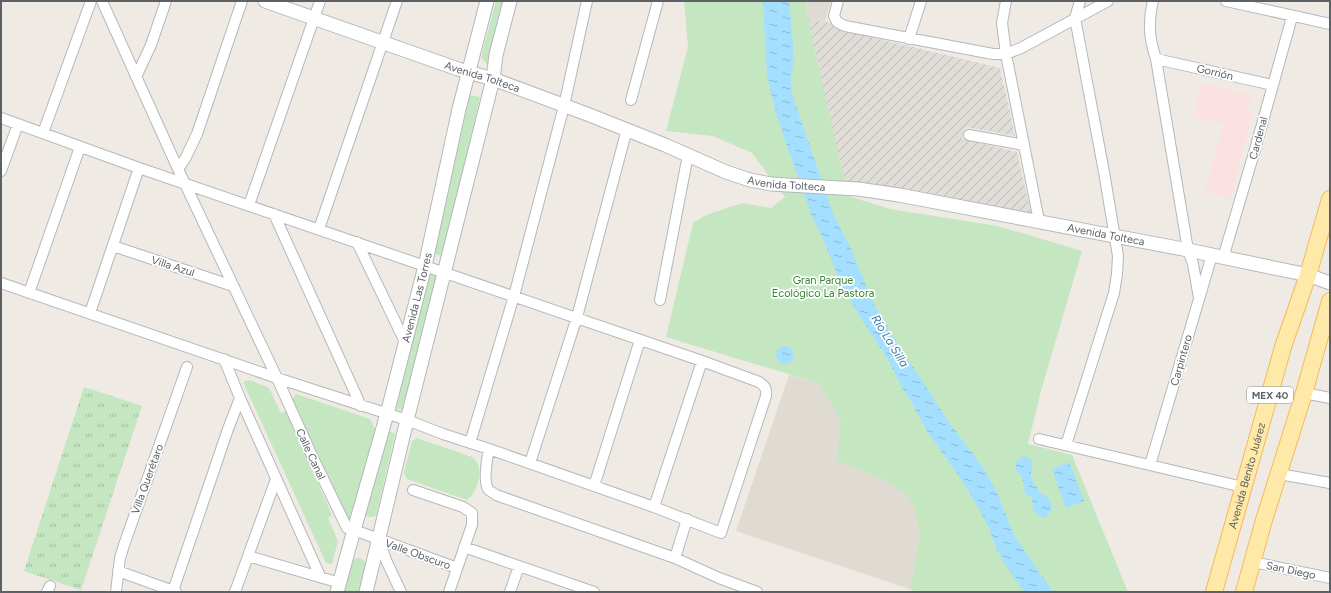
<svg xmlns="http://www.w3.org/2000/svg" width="1331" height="593" viewBox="0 0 1331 593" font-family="Figtree,sans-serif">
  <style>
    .industrial { fill: url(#industrial-furrows) }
    .education { fill: #dfdad2 }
    .medical { fill: #fbe1e1 }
    .grass { fill: url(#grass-tufts) }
    .park { fill: #c4e6c1 }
    .water { fill: url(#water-ripples) }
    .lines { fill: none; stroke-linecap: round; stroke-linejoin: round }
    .minor-casing { stroke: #b5b7bb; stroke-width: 12 }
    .tertiary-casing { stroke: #b5b7bb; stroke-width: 15 }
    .primary-casing { stroke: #f2ba5a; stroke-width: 18 }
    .minor { stroke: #fff; stroke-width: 10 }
    .tertiary { stroke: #fff; stroke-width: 13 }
    .primary { stroke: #ffe9a9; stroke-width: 16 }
    .labels { text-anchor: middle; stroke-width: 3.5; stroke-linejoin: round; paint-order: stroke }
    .shield { fill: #fff; stroke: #8d9093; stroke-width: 1 }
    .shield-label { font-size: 10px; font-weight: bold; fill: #5c6165 }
    .street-label { font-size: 11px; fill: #5c6165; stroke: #fff }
    .park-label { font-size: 11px; fill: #388434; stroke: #fff }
    .water-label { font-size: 12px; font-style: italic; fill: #3d7ba9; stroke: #fff }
  </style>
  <defs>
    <pattern id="industrial-furrows" width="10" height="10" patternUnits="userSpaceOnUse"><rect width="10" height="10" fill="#e0ddd9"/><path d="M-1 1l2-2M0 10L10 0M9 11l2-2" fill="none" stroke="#b9b7b4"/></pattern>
    <pattern id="grass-tufts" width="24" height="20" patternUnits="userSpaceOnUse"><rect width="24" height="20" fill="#c4e6c1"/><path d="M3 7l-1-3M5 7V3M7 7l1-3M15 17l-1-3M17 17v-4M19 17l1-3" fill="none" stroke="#a2bea0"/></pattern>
    <pattern id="water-ripples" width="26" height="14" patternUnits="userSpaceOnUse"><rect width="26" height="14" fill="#a4dfff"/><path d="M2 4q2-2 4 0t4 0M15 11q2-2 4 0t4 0" fill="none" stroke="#89b8d2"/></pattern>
  </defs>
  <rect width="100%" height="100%" fill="#efebe4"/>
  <path class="industrial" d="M 808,20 L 825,21 L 841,30 L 1000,68 L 1015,136 L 965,127 L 962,139 L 1017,152 L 1031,213 L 844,181 Z"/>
  <path class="education" d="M 806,1 L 831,1 L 825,21 L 808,20 Z
    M 789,375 L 818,383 L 841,421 L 836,460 L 885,480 L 905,494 L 914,506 L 920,534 L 910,589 L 736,531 Z"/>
  <path class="medical" d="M 1202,82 L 1252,96 L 1248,111 L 1253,112 L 1230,199 L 1205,192 L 1223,125 L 1193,117 Z"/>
  <path class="grass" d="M 84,387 L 142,406 L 81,590 L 24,571 Z"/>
  <path class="park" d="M 496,1 L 507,1 L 494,61 L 487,64 L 481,57 Z
    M 684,1 L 806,1 L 808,20 L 848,196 L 890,209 L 998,226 L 1082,251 L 1041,391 L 1028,444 L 1072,455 L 1128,592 L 917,592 L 910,589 L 920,534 L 914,506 L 905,494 L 885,480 L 836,460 L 841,421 L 818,383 L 666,337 L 693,223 L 706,215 L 742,203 L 771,208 L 785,197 L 752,153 L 713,136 L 666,131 L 688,47 Z
    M 470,95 L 480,97 L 444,257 L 433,253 Z
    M 428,273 L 438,276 L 404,411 L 394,408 Z
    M 250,380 L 269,388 L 281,413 L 286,411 L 332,515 L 328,518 L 338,541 L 332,564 L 326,563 L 243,382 Z
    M 296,394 L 370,419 L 376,431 L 348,528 L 291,401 Z
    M 390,431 L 395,434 L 376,516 L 369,517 L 365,515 L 387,432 Z
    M 417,438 L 472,457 C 474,458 476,460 477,462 C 483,472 477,493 467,500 L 407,479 L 404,473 L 412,441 Z
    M 357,558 L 360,558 L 366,562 L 359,592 L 343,592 L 353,560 Z"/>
  <path class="water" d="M 763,1 L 789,1 L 793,43 L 794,58 L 791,81 L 793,97 L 833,213 L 852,251 L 873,302 L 889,330 L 903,353 L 916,371 L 948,421 L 982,466 L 996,490 L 1014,535 L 1053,592 L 1024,592 L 1006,566 L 996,548 L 989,528 L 967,488 L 927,431 L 912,403 L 904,391 L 887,358 L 861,319 L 842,286 L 821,234 L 812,217 L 777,117 L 767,76 Z
    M776 355a9 9 0 1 1 18 0a9 9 0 1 1-18 0Z
    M 1024,456 C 1038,462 1030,466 1031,475 C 1031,480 1038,488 1040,493 C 1053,498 1056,509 1045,518 C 1033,515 1033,509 1032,497 L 1026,495 L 1023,484 L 1022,476 C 1021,475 1019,473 1017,472 C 1013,465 1017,458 1024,456 Z
    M 1069,462 L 1084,501 L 1066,508 L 1052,469 Z"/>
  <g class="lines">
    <defs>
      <path id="minor" d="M 102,1 L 178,169 L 277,378 L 313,458 L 347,528
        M 838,1 L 834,16 L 837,22 L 845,26 L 993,54 L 1006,54 L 1021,48 L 1108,1
        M 1006,1 L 1002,23 L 1006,54 L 1039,221
        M 1153,1 C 1148,23 1149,38 1156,59 L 1188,250 L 1193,264 L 1199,298
        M 1226,1 L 1330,24
        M 909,39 L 921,1
        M 1156,59 L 1273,85
        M 136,77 L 151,45 L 166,1
        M 631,100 L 658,1
        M 1,118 L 139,168 L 702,361 L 759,382 C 765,386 767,389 766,396 L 721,533 L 654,507 L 489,449 L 443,434 L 407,420 L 277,378 L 1,283
        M 43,133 L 91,1
        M 969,135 L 1024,145
        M 178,169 L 185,159 L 197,134 L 242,1
        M 1,171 L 18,124
        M 249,205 L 320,1
        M 274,214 L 361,406
        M 319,229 L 397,1
        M 357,242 L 405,342
        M 113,246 L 233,286
        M 1223,258 L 1254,153 L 1292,17
        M 29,293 L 80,147
        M 660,300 L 688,155
        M 90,313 L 139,168
        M 224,359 L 240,398 L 320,576
        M 1304,393 L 1330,398
        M 1039,439 L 1243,487
        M 470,443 L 514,296 L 564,106 L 587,1
        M 1066,445 L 1114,293 L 1117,274 L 1118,256 L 1104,172 L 1075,18 L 1080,1
        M 489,449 C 487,459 483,480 488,489 C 490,492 494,493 496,495 L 675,558 L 719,578 L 757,592
        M 530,463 L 577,317 L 627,129
        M 1150,465 L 1212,255
        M 1279,474 L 1330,483
        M 594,486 L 640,340
        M 413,490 L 463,507 L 472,513 L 472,525 L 449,592
        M 654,507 L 702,361
        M 354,530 L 457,568
        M 379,540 L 386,560 L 401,592
        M 464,547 L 594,592
        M 248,556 L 340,583
        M 675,558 L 687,519
        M 1253,562 L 1330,578
        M 118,571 L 176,592
        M 173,591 L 228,429 L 240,398
        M 47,592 L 50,586
        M 116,592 L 120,558 L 124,545 L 187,367
        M 235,592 L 276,479
        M 510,592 L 519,566"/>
      <g id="tertiary">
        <path id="s1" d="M 265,1 L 458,69 L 493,79 L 587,114 L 665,145 L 726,172 L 750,180 L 771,184 L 858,189 L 899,195 L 1188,250 L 1308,275 L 1330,283"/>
        <path id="s2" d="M 337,592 L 354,530 L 387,414 L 425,266 L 459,109 L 487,1"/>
        <path d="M 366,592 L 407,420 L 493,79 L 496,55 L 510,1"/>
      </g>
      <g id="primary">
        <path id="s3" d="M 1214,592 L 1283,347 L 1308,275 L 1330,199"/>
        <path d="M 1244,592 L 1264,520 L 1304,393 L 1330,301"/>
      </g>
    </defs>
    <use href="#minor" class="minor-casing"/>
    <use href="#tertiary" class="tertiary-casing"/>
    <use href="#primary" class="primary-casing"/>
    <use href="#minor" class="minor"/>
    <use href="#tertiary" class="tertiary"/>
    <use href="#primary" class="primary"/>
  </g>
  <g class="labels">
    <rect class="shield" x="1247" y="387" width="46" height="16" rx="3"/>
    <g class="shield-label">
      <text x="1270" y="399">MEX 40</text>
    </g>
    <g class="street-label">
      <text transform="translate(1215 72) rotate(13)" y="4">Gorrión</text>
      <text dy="4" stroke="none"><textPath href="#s1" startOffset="230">Avenida Tolteca</textPath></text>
      <text transform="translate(1258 138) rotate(-75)" y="4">Cardenal</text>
      <text dy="4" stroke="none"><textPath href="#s1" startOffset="554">Avenida Tolteca</textPath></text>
      <text dy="4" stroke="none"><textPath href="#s1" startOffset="878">Avenida Tolteca</textPath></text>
      <text transform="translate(173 266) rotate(18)" y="4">Villa Azul</text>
      <text dy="4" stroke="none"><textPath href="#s2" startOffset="305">Avenida Las Torres</textPath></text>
      <text transform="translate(1181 360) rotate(-74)" y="4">Carpintero</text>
      <text transform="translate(311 454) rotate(65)" y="4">Calle Canal</text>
      <text dy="4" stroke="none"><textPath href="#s3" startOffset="121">Avenida Benito Juárez</textPath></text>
      <text transform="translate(147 479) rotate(-70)" y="4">Villa Querétaro</text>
      <text transform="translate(418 554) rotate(20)" y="4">Valle Obscuro</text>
      <text transform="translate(1291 570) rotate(12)" y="4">San Diego</text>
    </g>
    <g class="park-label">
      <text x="823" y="284">Gran Parque<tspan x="823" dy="13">Ecológico La Pastora</tspan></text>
    </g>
    <g class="water-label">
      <text transform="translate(890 341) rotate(58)" y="4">Río La Silla</text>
    </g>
  </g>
  <rect width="1331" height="593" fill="none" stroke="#5c6165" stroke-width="4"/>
</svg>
